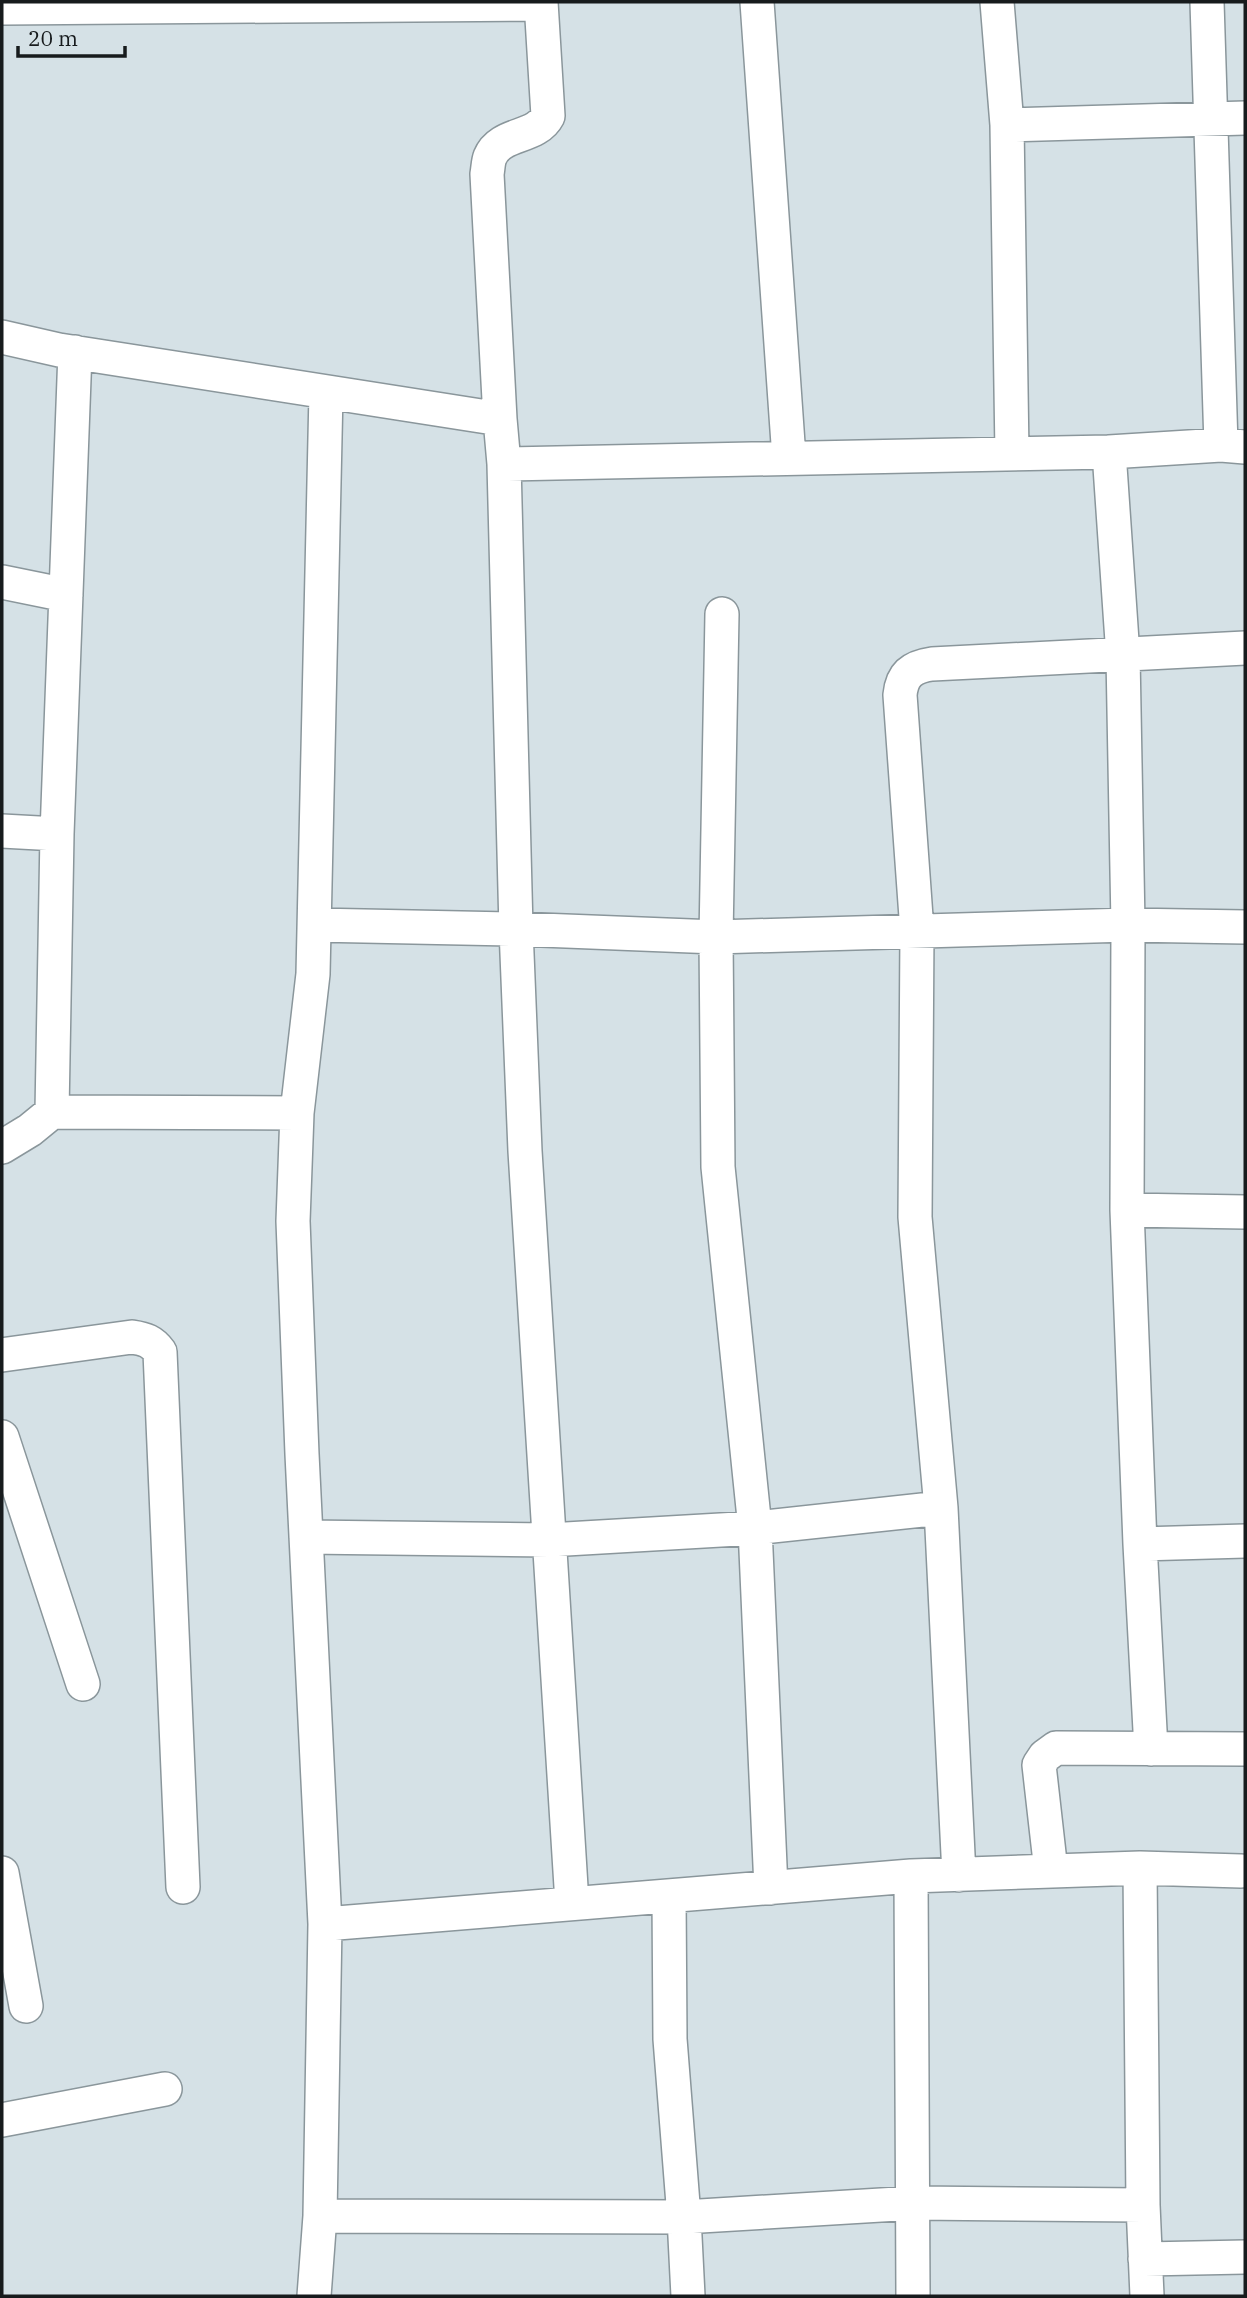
<svg xmlns="http://www.w3.org/2000/svg" width="1247" height="2298" viewBox="0 0 1247 2298" font-family="'IBM Plex Serif',serif">
  <style>
    .lines { fill: none; stroke-linecap: round; stroke-linejoin: round }
    .minor-casing { stroke: #8a969b; stroke-width: 36 }
    .minor { stroke: #fff; stroke-width: 33 }
  </style>
  <rect width="100%" height="100%" fill="#d5e1e6"/>
  <g class="lines">
    <defs>
      <path id="minor" d="M 757,2 L 789,458
        M 997,2 L 1007,125 L 1012,454
        M 1207,2 L 1221,445
        M 2,8 L 541,4
        M 1007,125 L 1245,118
        M 2,337 L 59,350 L 500,419 L 504,464 L 516,929 L 525,1151 L 572,1903
        M 500,419 L 487,174 C 488,169 488,162 490,157 C 500,132 536,139 548,116 L 541,2
        M 1109,452 L 1221,445 L 1245,447
        M 504,464 L 1109,452 L 1123,656 L 1128,925 L 1127,1210 L 1140,1544 L 1151,1749
        M 2,582 L 66,595
        M 722,614 L 716,937 L 718,1167 L 755,1528 L 771,1888
        M 2,831 L 57,834
        M 315,925 L 516,929 L 716,937 L 1128,925 L 1245,927
        M 52,1112 L 57,834 L 75,352
        M 2,1147 L 30,1130 L 52,1112 L 297,1113
        M 1127,1210 L 1245,1212
        M 2,1355 L 132,1337 C 145,1339 152,1341 160,1352 L 183,1887
        M 2,1437 L 83,1684
        M 306,1537 L 549,1540 L 755,1528 L 941,1508
        M 1140,1544 L 1245,1541
        M 1051,1871 L 1039,1765 L 1045,1756 L 1056,1748 L 1245,1749
        M 2,1873 L 26,2006
        M 959,1875 L 941,1508 L 915,1217 L 917,931 L 900,695 C 902,675 911,667 932,664 L 1245,648
        M 911,1876 L 913,2296
        M 669,1896 L 670,2039 L 684,2217 L 688,2296
        M 325,1924 L 911,1876 L 1140,1868
        M 2,2120 L 165,2089
        M 1143,2205 L 1140,1868 L 1241,1871
        M 320,2216 L 684,2217 L 914,2203 L 1143,2205 L 1147,2296
        M 1145,2259 L 1245,2257
        M 314,2296 L 320,2216 L 325,1924 L 302,1454 L 293,1221 L 297,1113 L 313,974 L 326,393"/>
    </defs>
    <use href="#minor" class="minor-casing"/>
    <use href="#minor" class="minor"/>
  </g>
  <rect width="1247" height="2298" fill="none" stroke="#171b1d" stroke-width="7"/>
  <path d="M18 46v10h107v-10" fill="none" stroke="#171b1d" stroke-width="3.5"/>
  <text x="28" y="46" font-size="21" fill="#171b1d" stroke="#d5e1e6" stroke-width="5" paint-order="stroke">20 m</text>
</svg>
